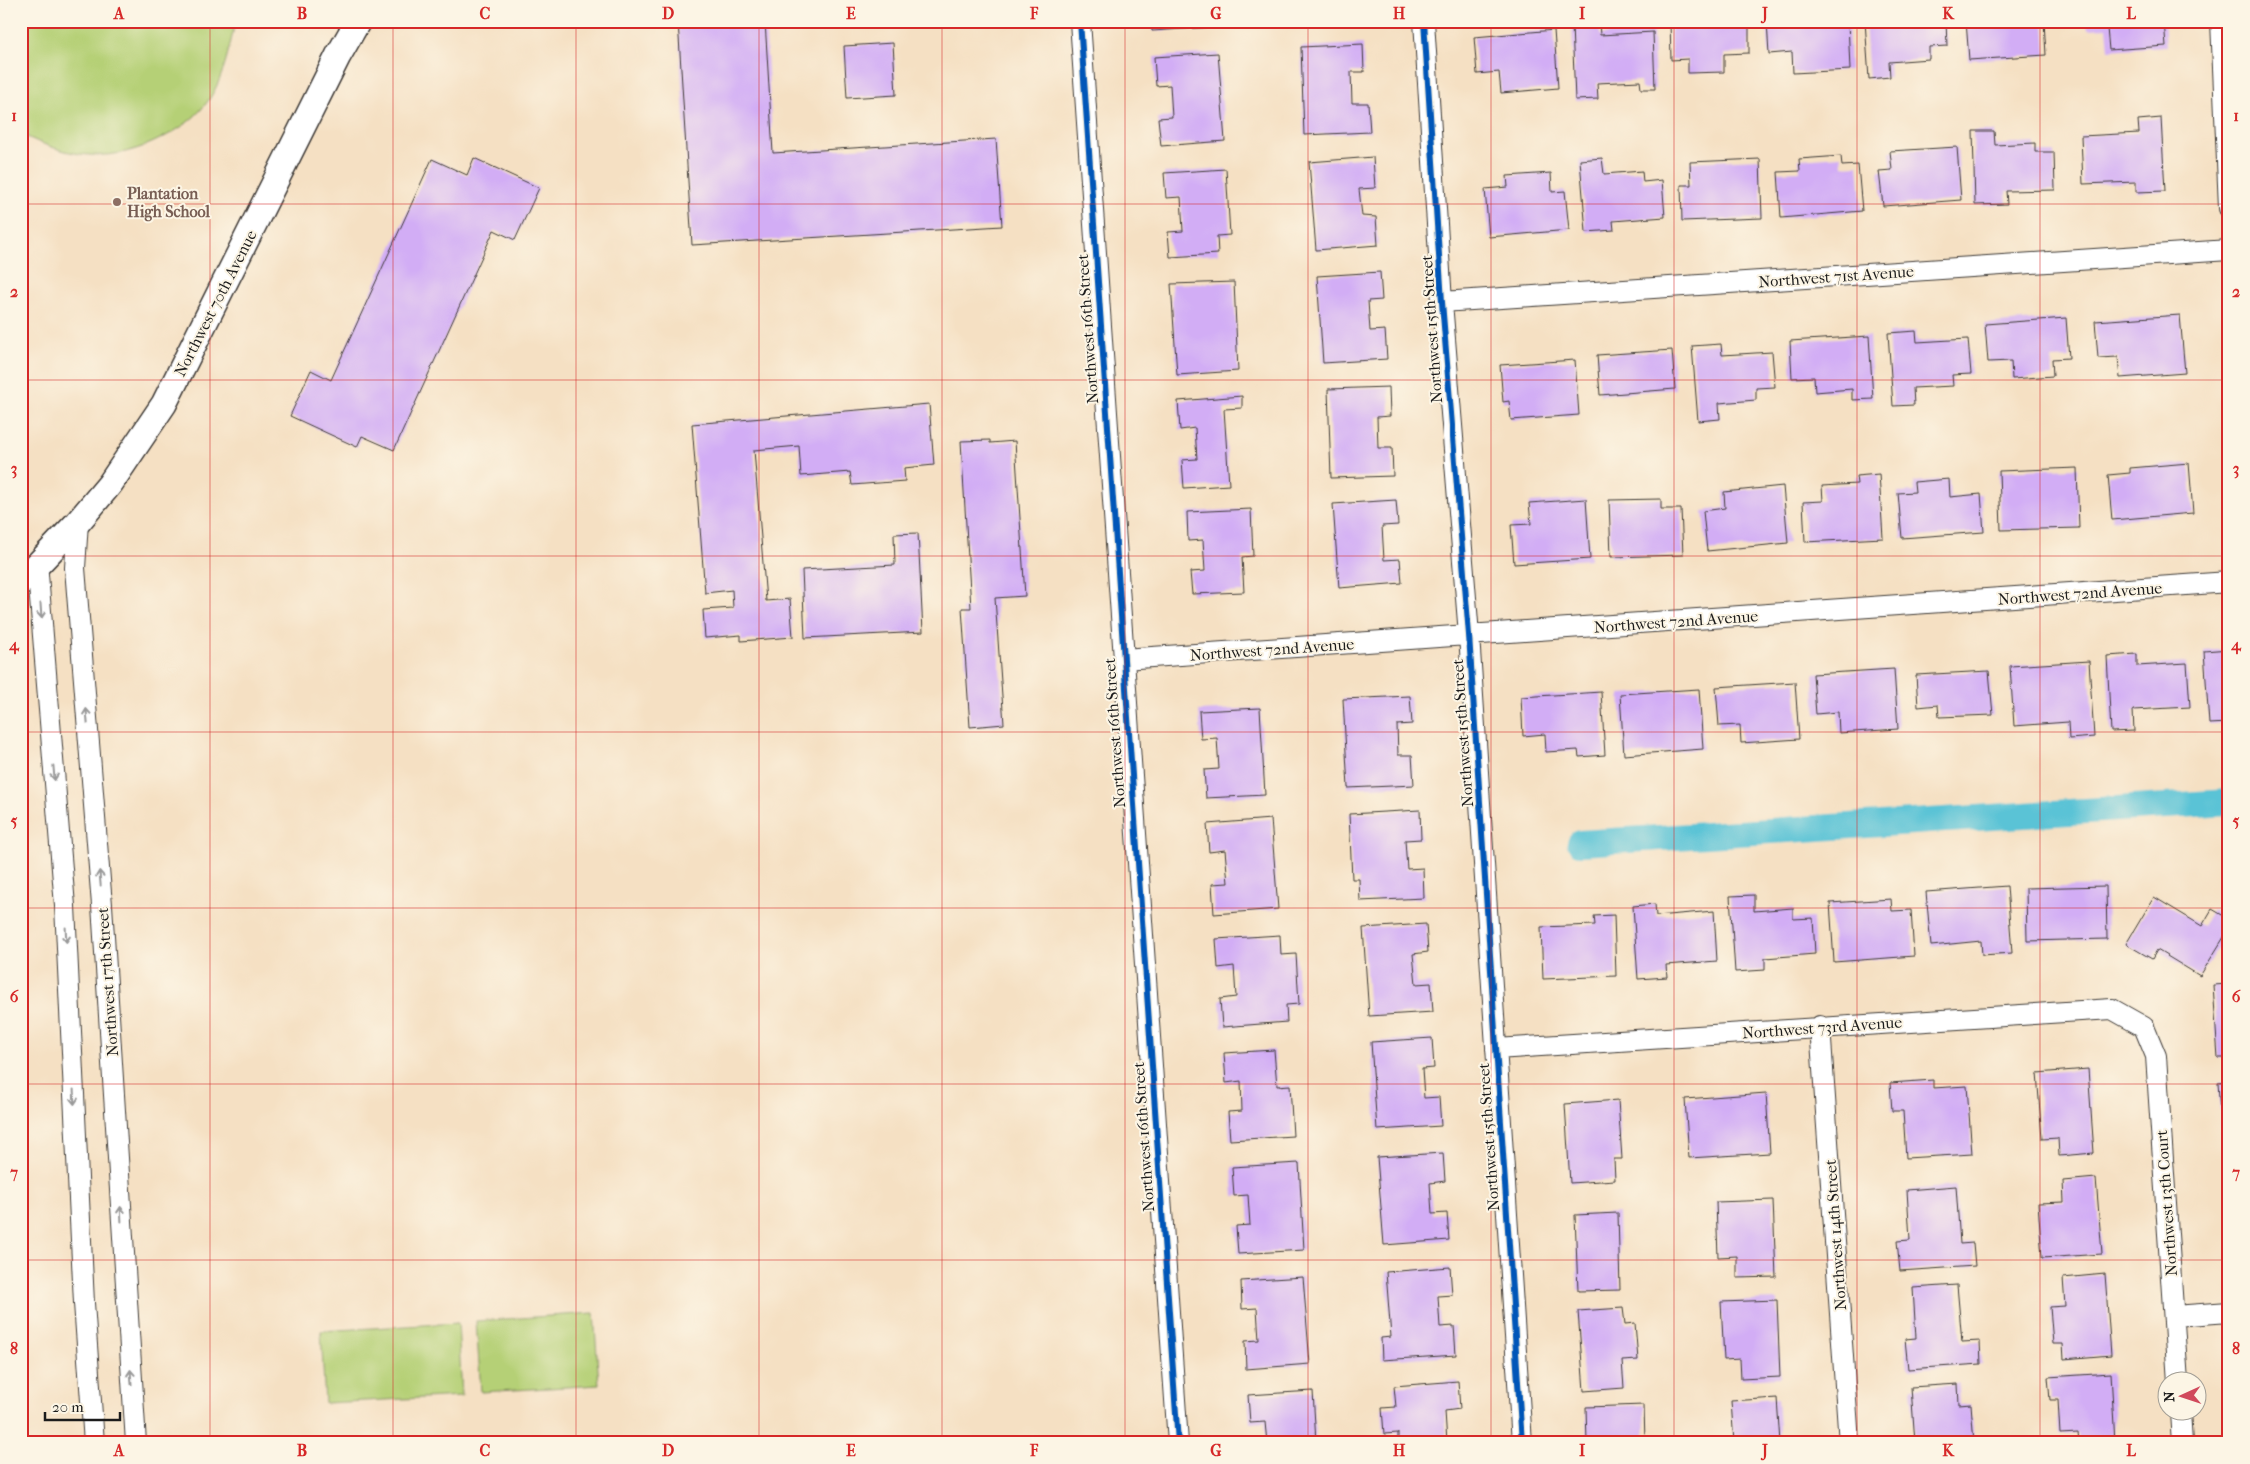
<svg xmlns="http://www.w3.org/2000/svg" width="2250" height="1464" viewBox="0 0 2250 1464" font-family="'IM FELL French Canon',serif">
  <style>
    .pitch { fill: #b5d076; stroke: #687649 }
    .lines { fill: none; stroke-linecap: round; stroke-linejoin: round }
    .canal { stroke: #5ac3d6; stroke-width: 26 }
    .building { fill: #d2adf5 }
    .minor-casing { stroke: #3d3935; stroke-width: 22 }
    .tertiary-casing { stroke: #3d3935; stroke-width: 28 }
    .minor { stroke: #fff; stroke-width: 20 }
    .tertiary { stroke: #fff; stroke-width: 25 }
    .cycleway-casing { stroke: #fcf5e5; stroke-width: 9 }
    .cycleway { stroke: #0057b8; stroke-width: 6 }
    .oneway { stroke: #999 }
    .grid { fill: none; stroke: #d62828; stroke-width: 1; stroke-opacity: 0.55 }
    .education-dot { fill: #8d6e63; stroke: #fcf5e5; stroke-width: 2 }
    .labels { text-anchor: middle; stroke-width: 4; stroke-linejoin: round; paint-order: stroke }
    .education-label { font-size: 16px; font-weight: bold; fill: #785e54; stroke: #fcf5e5; text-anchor: start }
    .street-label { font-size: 16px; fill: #1c1c1c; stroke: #fcf5e5 }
    .neatline { fill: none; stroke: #d62828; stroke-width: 2 }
    .grid-label { font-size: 16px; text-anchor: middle; font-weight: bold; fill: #d62828 }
  </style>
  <rect width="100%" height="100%" fill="#fcf5e5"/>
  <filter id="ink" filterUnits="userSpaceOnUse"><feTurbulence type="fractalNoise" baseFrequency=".02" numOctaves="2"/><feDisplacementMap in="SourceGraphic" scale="10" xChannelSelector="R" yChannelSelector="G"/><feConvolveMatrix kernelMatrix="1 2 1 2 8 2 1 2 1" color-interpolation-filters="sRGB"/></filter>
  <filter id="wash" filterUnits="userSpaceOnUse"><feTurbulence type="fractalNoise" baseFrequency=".0096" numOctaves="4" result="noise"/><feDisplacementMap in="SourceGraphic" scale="20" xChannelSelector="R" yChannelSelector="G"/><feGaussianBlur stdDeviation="1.12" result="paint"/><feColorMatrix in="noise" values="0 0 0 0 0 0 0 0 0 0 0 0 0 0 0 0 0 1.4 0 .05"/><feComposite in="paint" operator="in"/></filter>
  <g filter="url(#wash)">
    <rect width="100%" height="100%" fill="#f5e0c3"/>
    <path class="pitch" d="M 21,21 L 234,21 L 234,29 C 227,55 222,85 204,106 C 193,120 178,130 162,138 C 112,164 71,159 21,134 Z
      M 594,1313 L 599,1385 L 481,1392 L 476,1321 Z
      M 458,1323 L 462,1396 L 325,1403 L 321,1331 Z"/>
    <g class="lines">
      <path class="canal" d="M 1580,843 L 2229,802"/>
    </g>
    <g id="blocks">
      <path class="building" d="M 678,21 L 765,21 L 773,153 L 996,139 L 1002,226 L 692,245 Z
        M 1151,21 L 1215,21 L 1215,27 L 1152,31 Z
        M 1670,21 L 1749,21 L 1749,53 L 1724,54 L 1724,72 L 1688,73 L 1688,59 L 1671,60 Z
        M 1767,21 L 1848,21 L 1850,70 L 1793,73 L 1792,52 L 1769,54 Z
        M 1865,21 L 1946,21 L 1947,46 L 1929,47 L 1929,59 L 1889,62 L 1890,77 L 1869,79 Z
        M 1966,21 L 2044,21 L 2046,55 L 1969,60 Z
        M 2087,21 L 2164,21 L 2166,46 L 2109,50 L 2107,28 L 2088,29 Z
        M 1599,23 L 1600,35 L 1653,32 L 1655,89 L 1641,89 L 1640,81 L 1597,83 L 1598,99 L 1575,100 L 1572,25 Z
        M 1554,30 L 1558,88 L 1501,93 L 1499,72 L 1477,74 L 1474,37 Z
        M 893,43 L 896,95 L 847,98 L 844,46 Z
        M 1363,44 L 1364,72 L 1351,72 L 1352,103 L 1368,103 L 1370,132 L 1304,135 L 1301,47 Z
        M 1218,53 L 1225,141 L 1161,146 L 1158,118 L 1172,117 L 1170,85 L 1156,86 L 1154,57 Z
        M 2161,118 L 2165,191 L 2136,192 L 2136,182 L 2083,184 L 2081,136 L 2139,133 L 2138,120 Z
        M 1973,131 L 1994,131 L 1995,145 L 2035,143 L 2035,152 L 2054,152 L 2055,190 L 2006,191 L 2007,204 L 1975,205 Z
        M 1957,147 L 1961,200 L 1883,206 L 1879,171 L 1892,170 L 1890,151 Z
        M 1841,156 L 1842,166 L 1858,165 L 1862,211 L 1781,218 L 1778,172 L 1800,171 L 1799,159 Z
        M 1373,157 L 1375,188 L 1359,189 L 1362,216 L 1376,217 L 1378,245 L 1316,250 L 1309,162 Z
        M 474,158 L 539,188 L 515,240 L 494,230 L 394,450 L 362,436 L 357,447 L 290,416 L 311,370 L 331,380 L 432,159 L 467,175 Z
        M 1602,158 L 1604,174 L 1642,171 L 1643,182 L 1662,180 L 1665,217 L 1613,221 L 1614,230 L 1586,232 L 1580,160 Z
        M 1760,159 L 1762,218 L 1682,221 L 1681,185 L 1691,185 L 1690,162 Z
        M 1226,169 L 1230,235 L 1217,236 L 1218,254 L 1170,257 L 1168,232 L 1183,231 L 1181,197 L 1166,198 L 1164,173 Z
        M 1551,173 L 1552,192 L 1565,191 L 1569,230 L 1489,237 L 1485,189 L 1508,187 L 1507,176 Z
        M 1380,272 L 1382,300 L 1368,301 L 1370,331 L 1385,330 L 1387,359 L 1323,363 L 1317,276 Z
        M 1234,282 L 1238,371 L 1177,375 L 1171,284 Z
        M 2180,315 L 2185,373 L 2120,378 L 2118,357 L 2098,358 L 2095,321 Z
        M 2066,318 L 2069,358 L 2052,359 L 2053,376 L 2012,379 L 2011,361 L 1988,362 L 1985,324 Z
        M 1916,331 L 1917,342 L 1968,339 L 1971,374 L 1952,375 L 1953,386 L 1913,388 L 1914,405 L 1893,406 L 1888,333 Z
        M 1869,336 L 1873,399 L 1852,400 L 1852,389 L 1815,392 L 1814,377 L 1792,378 L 1790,341 Z
        M 1721,344 L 1722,355 L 1772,352 L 1775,387 L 1756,388 L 1756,400 L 1719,403 L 1720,419 L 1698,421 L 1692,346 Z
        M 1672,350 L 1675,389 L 1600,395 L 1597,355 Z
        M 1575,360 L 1579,415 L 1511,420 L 1509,401 L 1503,402 L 1500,365 Z
        M 1389,387 L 1390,416 L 1377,417 L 1378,448 L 1392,448 L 1393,476 L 1331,478 L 1328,389 Z
        M 1242,396 L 1242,408 L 1224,409 L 1229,485 L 1184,488 L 1182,460 L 1197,459 L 1195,428 L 1180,430 L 1178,401 Z
        M 929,404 L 934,465 L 904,468 L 905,481 L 852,485 L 850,472 L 801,476 L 799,446 L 754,450 L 766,601 L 790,599 L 793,637 L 741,641 L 741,635 L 705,638 L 703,610 L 733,608 L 732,590 L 705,593 L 692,424 Z
        M 990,440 L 990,443 L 1015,441 L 1025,596 L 995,598 L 1004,724 L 970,727 L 962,608 L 971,608 L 961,441 Z
        M 2189,463 L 2193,513 L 2112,520 L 2108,475 L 2130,473 L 2130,468 Z
        M 2077,468 L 2079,528 L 2001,530 L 1999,471 Z
        M 1879,474 L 1883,538 L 1805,542 L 1803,502 L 1823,501 L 1822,486 L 1857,484 L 1856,476 Z
        M 1949,479 L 1950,497 L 1981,494 L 1984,532 L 1902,538 L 1898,493 L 1915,492 L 1914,482 Z
        M 1783,486 L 1788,543 L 1707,551 L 1703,511 L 1725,508 L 1724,492 Z
        M 1586,499 L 1590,559 L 1514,564 L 1511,525 L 1531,524 L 1529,503 Z
        M 1661,499 L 1661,509 L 1681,509 L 1683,555 L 1611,557 L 1609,500 Z
        M 1396,500 L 1398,525 L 1382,526 L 1384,560 L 1400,559 L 1402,583 L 1339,588 L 1333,504 Z
        M 1251,509 L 1253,556 L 1242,557 L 1244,592 L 1192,594 L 1190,572 L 1205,571 L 1203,540 L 1188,541 L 1187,512 Z
        M 918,533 L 923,632 L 805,638 L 802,570 L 895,565 L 894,534 Z
        M 2229,649 L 2229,723 L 2209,724 L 2204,651 Z
        M 2137,654 L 2137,666 L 2187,663 L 2190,707 L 2133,710 L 2134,731 L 2111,732 L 2107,656 Z
        M 2089,661 L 2094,737 L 2069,739 L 2068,722 L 2014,726 L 2010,666 Z
        M 1894,669 L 1898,729 L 1839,733 L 1838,712 L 1816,714 L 1813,674 Z
        M 1989,671 L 1993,715 L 1939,717 L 1938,705 L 1918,707 L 1916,675 Z
        M 1795,682 L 1799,739 L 1741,743 L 1740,725 L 1719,726 L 1716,687 Z
        M 1699,689 L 1703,749 L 1624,755 L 1620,694 Z
        M 1601,692 L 1605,755 L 1579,757 L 1578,750 L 1546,752 L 1545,734 L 1523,736 L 1521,697 Z
        M 1410,696 L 1412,724 L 1397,725 L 1398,755 L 1412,755 L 1414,785 L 1348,788 L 1343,699 Z
        M 1260,708 L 1265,795 L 1206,798 L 1204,770 L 1219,769 L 1217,738 L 1201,739 L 1199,711 Z
        M 1420,810 L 1421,839 L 1405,840 L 1407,869 L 1423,868 L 1424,898 L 1360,901 L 1359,879 L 1352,879 L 1349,814 Z
        M 1271,819 L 1278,909 L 1214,914 L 1212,884 L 1228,883 L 1225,850 L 1209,852 L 1207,824 Z
        M 2007,886 L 2012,953 L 1982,955 L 1981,941 L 1931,946 L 1926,892 Z
        M 2106,886 L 2107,939 L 2027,941 L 2026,888 Z
        M 1754,895 L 1754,911 L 1793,908 L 1793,919 L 1813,918 L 1815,954 L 1765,958 L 1765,970 L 1735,972 L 1730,896 Z
        M 2154,897 L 2202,926 L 2212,909 L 2229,919 L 2229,929 L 2200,976 L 2157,950 L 2152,959 L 2126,944 Z
        M 1891,899 L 1892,911 L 1911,910 L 1914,956 L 1834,962 L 1830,903 Z
        M 1655,904 L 1656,916 L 1714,911 L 1717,961 L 1666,965 L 1667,977 L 1638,979 L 1633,906 Z
        M 1614,915 L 1616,976 L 1543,979 L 1541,927 L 1595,925 L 1594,916 Z
        M 1426,924 L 1428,952 L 1413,954 L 1416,984 L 1431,983 L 1433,1012 L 1369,1016 L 1363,928 Z
        M 1280,935 L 1281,955 L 1296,954 L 1299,1004 L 1286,1005 L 1287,1022 L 1222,1027 L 1220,999 L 1236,997 L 1234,966 L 1218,968 L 1216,939 Z
        M 2229,984 L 2229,1058 L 2218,1058 L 2213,985 Z
        M 1432,1038 L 1434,1068 L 1422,1069 L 1424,1098 L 1439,1097 L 1441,1126 L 1377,1130 L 1371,1042 Z
        M 1274,1050 L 1277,1086 L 1290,1085 L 1293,1136 L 1230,1140 L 1228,1112 L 1242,1111 L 1241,1081 L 1226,1083 L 1224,1053 Z
        M 2088,1069 L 2094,1153 L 2059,1156 L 2058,1138 L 2042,1139 L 2037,1073 Z
        M 1933,1080 L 1933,1088 L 1967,1086 L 1972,1154 L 1906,1158 L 1903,1111 L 1892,1111 L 1890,1083 Z
        M 2229,1081 L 2229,1161 L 2223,1161 L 2218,1082 Z
        M 1766,1093 L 1770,1153 L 1689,1158 L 1685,1099 Z
        M 1618,1100 L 1622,1159 L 1614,1159 L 1615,1180 L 1570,1183 L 1565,1104 Z
        M 1443,1153 L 1445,1181 L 1430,1183 L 1432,1214 L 1447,1213 L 1449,1240 L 1384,1245 L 1377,1157 Z
        M 1299,1163 L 1304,1250 L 1238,1254 L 1236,1226 L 1250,1225 L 1248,1195 L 1234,1196 L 1232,1167 Z
        M 2096,1178 L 2102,1254 L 2042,1258 L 2038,1203 L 2064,1202 L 2063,1181 Z
        M 1956,1186 L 1960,1244 L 1973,1243 L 1975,1266 L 1900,1271 L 1897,1241 L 1910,1240 L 1907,1190 Z
        M 1773,1200 L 1776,1277 L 1737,1278 L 1737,1256 L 1718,1257 L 1716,1202 Z
        M 1618,1213 L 1620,1290 L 1578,1291 L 1575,1215 Z
        M 1450,1267 L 1452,1295 L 1438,1296 L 1440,1327 L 1454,1326 L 1456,1355 L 1382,1360 L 1381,1338 L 1391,1337 L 1386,1272 Z
        M 2105,1274 L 2111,1355 L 2064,1359 L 2063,1344 L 2053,1344 L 2050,1307 L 2065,1306 L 2063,1278 Z
        M 1303,1277 L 1310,1364 L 1246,1369 L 1245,1341 L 1259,1340 L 1257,1308 L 1242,1309 L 1241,1281 Z
        M 1957,1285 L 1962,1342 L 1980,1341 L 1981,1364 L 1908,1369 L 1905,1339 L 1916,1338 L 1913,1288 Z
        M 1777,1300 L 1780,1377 L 1741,1379 L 1740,1359 L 1724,1360 L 1721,1302 Z
        M 1623,1308 L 1625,1324 L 1635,1323 L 1638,1360 L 1622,1361 L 1624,1388 L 1584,1391 L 1578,1311 Z
        M 2111,1373 L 2115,1443 L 2079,1443 L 2078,1433 L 2060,1434 L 2058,1400 L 2050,1400 L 2048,1377 Z
        M 1458,1381 L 1460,1409 L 1445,1411 L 1447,1443 L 1398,1443 L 1398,1433 L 1384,1434 L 1382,1408 L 1396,1407 L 1394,1386 Z
        M 1958,1384 L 1959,1405 L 1971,1404 L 1974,1443 L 1915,1443 L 1911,1387 Z
        M 1313,1391 L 1316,1443 L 1267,1443 L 1265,1422 L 1250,1423 L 1248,1395 Z
        M 1777,1398 L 1780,1443 L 1734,1443 L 1731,1401 Z
        M 1644,1405 L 1645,1443 L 1587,1443 L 1586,1407 Z"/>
    </g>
  </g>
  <g filter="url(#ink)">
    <use href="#blocks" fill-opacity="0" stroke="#3d3935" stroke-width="1"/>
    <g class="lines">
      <defs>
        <path id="minor" d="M 1080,21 L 1178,1443
          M 1424,21 L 1442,302 L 1469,635 L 1522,1443
          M 2221,21 L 2229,208
          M 1442,302 L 2229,250
          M 78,522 L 75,568 L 102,905 L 136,1443
          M 37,562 L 65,906 L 84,1303 L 94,1443
          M 1123,659 L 2229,582
          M 1820,1026 L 1849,1443
          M 1496,1049 L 2112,1009 L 2144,1027 L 2156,1056 L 2178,1382
          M 2174,1316 L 2229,1312
          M 2180,1412 L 2182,1443"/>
        <path id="tertiary" d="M 21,582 L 78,522 L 110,484 L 164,404 L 338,56 L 358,21"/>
      </defs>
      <use href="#minor" class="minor-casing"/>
      <use href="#tertiary" class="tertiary-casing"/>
      <use href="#minor" class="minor"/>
      <use href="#tertiary" class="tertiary"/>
      <defs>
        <path id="cycleway" d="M 1080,21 L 1178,1443
          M 1424,21 L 1442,302 L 1469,635 L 1522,1443"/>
      </defs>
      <use href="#cycleway" class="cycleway-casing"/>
      <use href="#cycleway" class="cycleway"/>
    </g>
    <defs><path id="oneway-shaft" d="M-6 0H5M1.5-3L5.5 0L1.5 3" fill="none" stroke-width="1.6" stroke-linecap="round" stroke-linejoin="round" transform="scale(1.25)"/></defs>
    <g class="oneway">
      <use href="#oneway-shaft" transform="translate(41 611) rotate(86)"/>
      <use href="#oneway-shaft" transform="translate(87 716) rotate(-95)"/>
      <use href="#oneway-shaft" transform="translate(54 773) rotate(85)"/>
      <use href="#oneway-shaft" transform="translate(100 878) rotate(-95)"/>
      <use href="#oneway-shaft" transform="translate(66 935) rotate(87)"/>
      <use href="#oneway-shaft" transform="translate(74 1097) rotate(87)"/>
      <use href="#oneway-shaft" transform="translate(121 1214) rotate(-93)"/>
      <use href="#oneway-shaft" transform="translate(131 1377) rotate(-94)"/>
    </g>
  </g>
  <path class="grid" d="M 210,21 L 210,1443M 393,21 L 393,1443M 576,21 L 576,1443M 759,21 L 759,1443M 942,21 L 942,1443M 1125,21 L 1125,1443M 1308,21 L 1308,1443M 1491,21 L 1491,1443M 1674,21 L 1674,1443M 1857,21 L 1857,1443M 2040,21 L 2040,1443M 21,204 L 2229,204M 21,380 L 2229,380M 21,556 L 2229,556M 21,732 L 2229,732M 21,908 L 2229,908M 21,1084 L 2229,1084M 21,1260 L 2229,1260"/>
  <circle class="education-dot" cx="117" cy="202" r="5"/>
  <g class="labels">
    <g class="education-label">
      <text x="127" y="199">Plantation<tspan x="127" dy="18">High School</tspan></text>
    </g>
    <g class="street-label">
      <text transform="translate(1836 276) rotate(-4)" y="6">Northwest 71st Avenue</text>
      <text transform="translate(215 303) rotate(-63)" y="6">Northwest 70th Avenue</text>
      <text transform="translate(1087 329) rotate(-94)" y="6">Northwest 16th Street</text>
      <text transform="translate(1431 329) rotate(-94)" y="6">Northwest 15th Street</text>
      <text transform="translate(2080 593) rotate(-4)" y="6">Northwest 72nd Avenue</text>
      <text transform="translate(1676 621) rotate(-4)" y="6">Northwest 72nd Avenue</text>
      <text transform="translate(1272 649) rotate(-4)" y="6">Northwest 72nd Avenue</text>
      <text transform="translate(1114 733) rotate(-94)" y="6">Northwest 16th Street</text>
      <text transform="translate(1462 733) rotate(-94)" y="6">Northwest 15th Street</text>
      <text transform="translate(107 982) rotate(-94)" y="6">Northwest 17th Street</text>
      <text transform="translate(1822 1027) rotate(-4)" y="6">Northwest 73rd Avenue</text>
      <text transform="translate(1143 1137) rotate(-94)" y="6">Northwest 16th Street</text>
      <text transform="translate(1488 1137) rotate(-94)" y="6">Northwest 15th Street</text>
      <text transform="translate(2166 1203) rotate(-94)" y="6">Northwest 13th Court</text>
      <text transform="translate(1835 1235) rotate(-94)" y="6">Northwest 14th Street</text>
    </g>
  </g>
  <rect width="2250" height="1464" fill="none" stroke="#fcf5e5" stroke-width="55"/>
  <g transform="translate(2182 1396) rotate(267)"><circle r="24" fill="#fcf5e5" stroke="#a29e95"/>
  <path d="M0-4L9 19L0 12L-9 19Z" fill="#d1495b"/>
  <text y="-8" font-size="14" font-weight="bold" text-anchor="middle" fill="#1c1c1c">N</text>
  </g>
  <path d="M45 1412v8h75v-8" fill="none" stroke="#1c1c1c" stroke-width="2.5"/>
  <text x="52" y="1412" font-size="15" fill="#1c1c1c" stroke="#fcf5e5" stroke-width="4" paint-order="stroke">20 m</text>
  <rect x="28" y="28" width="2194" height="1408" class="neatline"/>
  <g class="grid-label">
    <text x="119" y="19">A</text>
    <text x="302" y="19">B</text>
    <text x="485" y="19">C</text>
    <text x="668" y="19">D</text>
    <text x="851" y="19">E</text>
    <text x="1034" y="19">F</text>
    <text x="1216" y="19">G</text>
    <text x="1399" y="19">H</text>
    <text x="1582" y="19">I</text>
    <text x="1765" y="19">J</text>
    <text x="1948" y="19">K</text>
    <text x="2131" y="19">L</text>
    <text x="14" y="121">1</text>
    <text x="2236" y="121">1</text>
    <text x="14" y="297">2</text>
    <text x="2236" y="297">2</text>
    <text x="14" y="474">3</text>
    <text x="2236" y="474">3</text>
    <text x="14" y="650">4</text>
    <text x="2236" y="650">4</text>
    <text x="14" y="826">5</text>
    <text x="2236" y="826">5</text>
    <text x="14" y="1002">6</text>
    <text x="2236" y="1002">6</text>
    <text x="14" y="1178">7</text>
    <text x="2236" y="1178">7</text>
    <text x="14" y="1354">8</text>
    <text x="2236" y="1354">8</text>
    <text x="119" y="1456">A</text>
    <text x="302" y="1456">B</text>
    <text x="485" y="1456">C</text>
    <text x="668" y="1456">D</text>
    <text x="851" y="1456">E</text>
    <text x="1034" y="1456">F</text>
    <text x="1216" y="1456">G</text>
    <text x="1399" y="1456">H</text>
    <text x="1582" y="1456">I</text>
    <text x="1765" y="1456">J</text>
    <text x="1948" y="1456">K</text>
    <text x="2131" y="1456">L</text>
  </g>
</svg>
